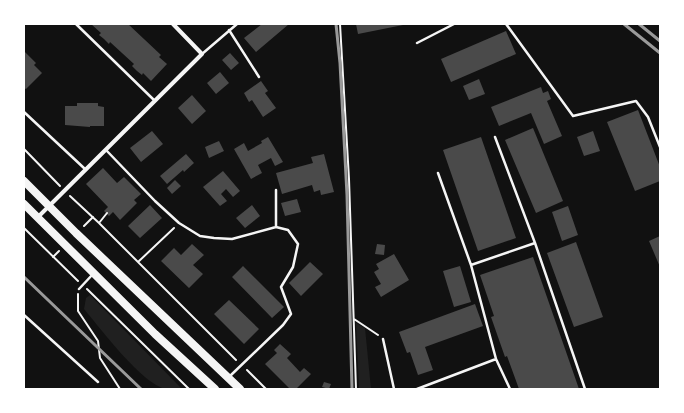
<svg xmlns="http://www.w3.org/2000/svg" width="684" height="413" viewBox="0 0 684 413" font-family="Lato,sans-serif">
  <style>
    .green { fill: #202020 }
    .building { fill: #4a4a4a }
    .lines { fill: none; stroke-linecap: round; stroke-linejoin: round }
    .path { stroke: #f5f5f5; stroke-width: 2 }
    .service { stroke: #f5f5f5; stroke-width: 2.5 }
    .minor { stroke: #f5f5f5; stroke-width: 4 }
    .primary { stroke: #f5f5f5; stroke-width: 8 }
    .rail { stroke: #9a9a9a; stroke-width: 3 }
  </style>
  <rect width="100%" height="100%" fill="#111"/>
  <path class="green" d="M 90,295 L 182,389 C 177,389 171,390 166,389 C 142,384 101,329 84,309 L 86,298 Z
    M 356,323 L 365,328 L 371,389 L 359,389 Z"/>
  <path class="building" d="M 91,24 L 128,24 L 161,55 L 159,57 L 167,64 L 151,81 L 143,73 L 142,75 L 137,71 L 132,66 L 134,64 L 110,42 L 109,44 L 104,39 L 99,35 L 101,33 Z
    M 262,24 L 289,24 L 256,52 L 244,38 Z
    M 356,24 L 403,24 L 403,25 L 358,34 Z
    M 506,31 L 516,54 L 451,82 L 441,59 Z
    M 24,51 L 36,63 L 34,65 L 42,73 L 26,89 L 24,88 Z
    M 230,53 L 239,63 L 231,70 L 222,60 Z
    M 220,72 L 229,83 L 216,94 L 207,83 Z
    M 479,79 L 485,94 L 469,100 L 463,86 Z
    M 261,81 L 268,91 L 265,93 L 276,108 L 263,117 L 252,100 L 249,102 L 244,93 Z
    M 541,87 L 543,93 L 548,91 L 551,99 L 547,101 L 562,136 L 544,144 L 531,113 L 499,126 L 491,107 Z
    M 192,95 L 206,111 L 192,124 L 178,108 Z
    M 77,103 L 98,103 L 98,106 L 104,107 L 104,126 L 90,126 L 90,127 L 65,125 L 65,106 L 77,106 Z
    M 638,110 L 660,167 L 660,181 L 635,191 L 607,122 Z
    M 533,128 L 563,201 L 536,213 L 505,140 Z
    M 152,131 L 163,144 L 141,162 L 130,148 Z
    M 593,131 L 600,151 L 584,156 L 577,137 Z
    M 268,137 L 283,162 L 275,166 L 271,158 L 258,165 L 262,173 L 251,179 L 234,149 L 244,143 L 248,151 L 262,143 L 261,141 Z
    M 481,137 L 516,238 L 478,251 L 443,150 Z
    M 219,141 L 224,151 L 209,158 L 205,147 Z
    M 186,154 L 194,163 L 184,172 L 183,170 L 167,184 L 160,176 Z
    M 324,154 L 334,192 L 321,195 L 320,190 L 314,192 L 312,185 L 282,194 L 276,173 L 313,163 L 311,157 Z
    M 103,168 L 117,183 L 124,177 L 141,194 L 134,200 L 137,203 L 120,220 L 113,212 L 109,216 L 104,211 L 108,207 L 86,184 Z
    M 223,171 L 240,191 L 233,197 L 226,189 L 221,194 L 227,201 L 220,206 L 203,187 Z
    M 175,180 L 181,186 L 172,194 L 167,188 Z
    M 297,199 L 301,212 L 285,216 L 281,203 Z
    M 150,205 L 162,218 L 140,238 L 128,226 Z
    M 252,205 L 260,216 L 245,228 L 236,218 Z
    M 568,206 L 578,235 L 562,241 L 552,212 Z
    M 660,236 L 660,267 L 649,241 Z
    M 576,242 L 603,317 L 574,327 L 547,253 Z
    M 192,244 L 204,255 L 193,265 L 203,274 L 189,288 L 161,261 L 174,248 L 181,255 Z
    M 377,244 L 385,245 L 384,255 L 375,254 Z
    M 394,254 L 409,280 L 381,297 L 375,287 L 381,284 L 374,272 L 379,269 L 376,264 Z
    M 533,257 L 579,389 L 519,389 L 507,356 L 505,357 L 491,317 L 494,316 L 480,275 Z
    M 310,262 L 323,274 L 301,296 L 289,283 Z
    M 243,266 L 284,307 L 272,318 L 232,277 Z
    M 460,266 L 471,302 L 454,307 L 443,271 Z
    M 229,300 L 259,329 L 244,344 L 214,314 Z
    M 475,304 L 483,326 L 425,347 L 433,370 L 418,375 L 410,352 L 407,353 L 399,332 Z
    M 280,344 L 291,354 L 287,358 L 300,372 L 304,368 L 311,374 L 296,389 L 290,389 L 265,364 L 277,353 L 274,350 Z
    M 324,382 L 331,384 L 329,389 L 322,387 Z"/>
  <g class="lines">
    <path class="path" d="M 340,24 L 349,179 L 356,389
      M 24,149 L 60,186
      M 70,196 L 99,223 L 236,360
      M 99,223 L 107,213
      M 84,226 L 93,217
      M 24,228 L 78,281
      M 53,257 L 59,251
      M 138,262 L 174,228
      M 87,289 L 189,389
      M 78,294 L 78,311 L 98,341 L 100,358 L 120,389
      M 354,319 L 378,335
      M 247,370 L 266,389"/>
    <path class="service" d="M 76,24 L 155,101
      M 506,24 L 573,116 L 636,101 L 648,117 L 660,147
      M 229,30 L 259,77
      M 417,43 L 454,24
      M 202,54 L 237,24
      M 24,112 L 85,169
      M 495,137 L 535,243
      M 106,150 L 155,201 L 179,223 L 200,236 L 214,238 L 232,239 L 276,227 L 288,230 L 298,244 L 293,267 L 281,287 L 291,314 L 283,325 L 230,376
      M 438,173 L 471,265
      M 276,227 L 276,190
      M 79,289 L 93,274
      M 24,315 L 98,382
      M 383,339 L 394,389
      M 496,359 L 471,265 L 535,243 L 585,389
      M 417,389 L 496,359 L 510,389"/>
    <path class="minor" d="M 38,217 L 202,54 L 173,24"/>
    <path class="primary" d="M 24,181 L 76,233 L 240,389
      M 24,204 L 155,334 L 215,389"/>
    <path class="rail" d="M 336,24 L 340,63 L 347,195 L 352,389
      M 624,24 L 660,53
      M 639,24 L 660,41
      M 24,277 L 141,389"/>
  </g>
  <rect width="684" height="413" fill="none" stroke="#ffffff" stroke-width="50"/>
</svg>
